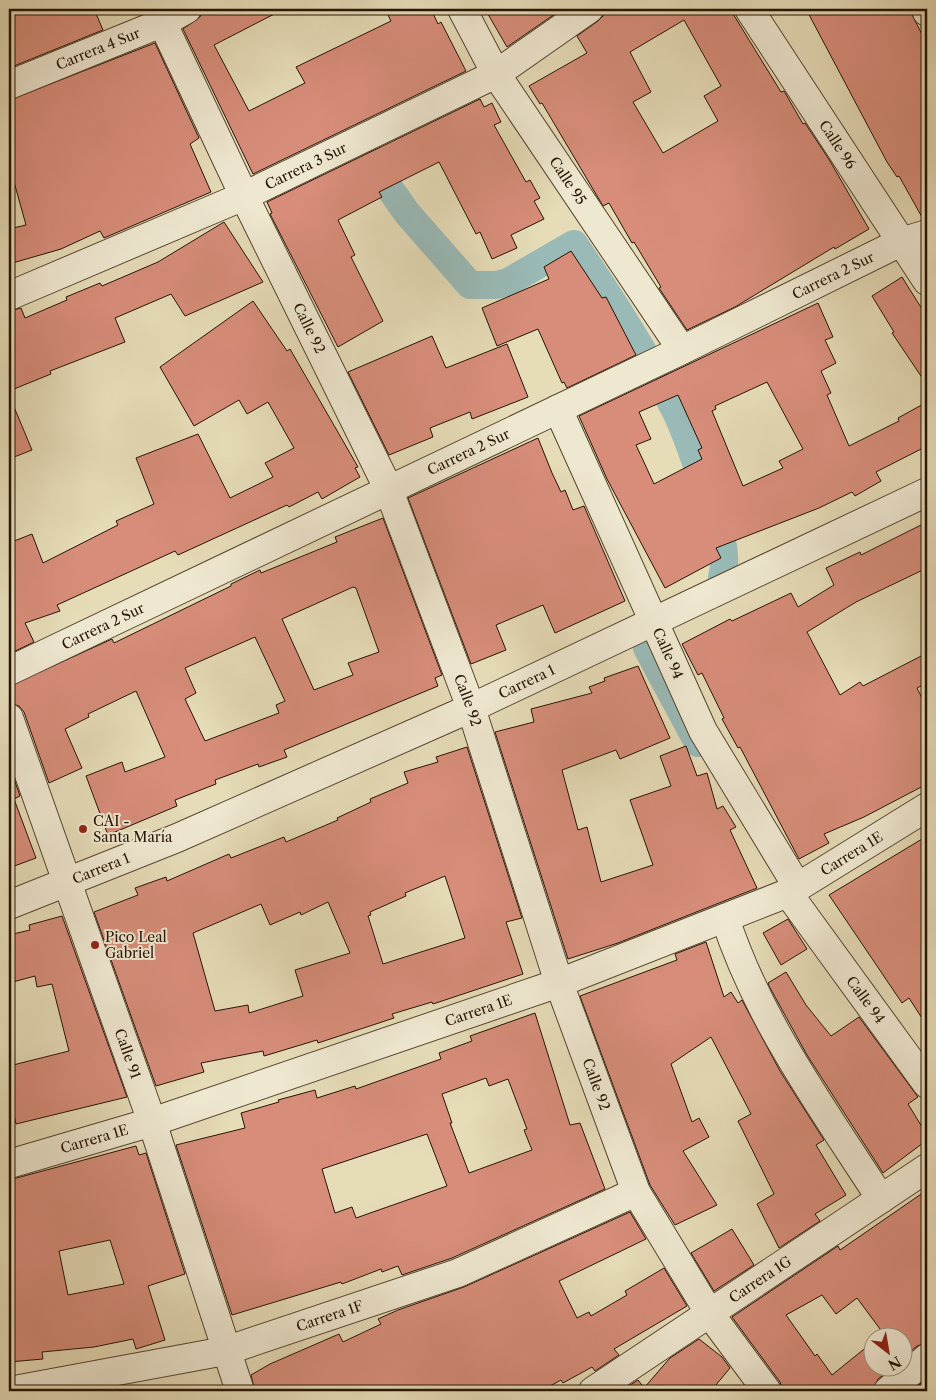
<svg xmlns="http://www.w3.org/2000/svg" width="936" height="1400" viewBox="0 0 936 1400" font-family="'Libre Caslon Text',serif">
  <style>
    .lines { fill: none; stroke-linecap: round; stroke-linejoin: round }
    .canal { stroke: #99bab7; stroke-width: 28 }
    .building { fill: #d78d7a; stroke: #261303; fill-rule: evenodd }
    .minor-casing { stroke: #564530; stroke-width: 30 }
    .minor { stroke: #efe8d1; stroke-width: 28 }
    .poi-dot { fill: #8f2418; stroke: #efe8d1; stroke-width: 2 }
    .labels { text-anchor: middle; stroke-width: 4; stroke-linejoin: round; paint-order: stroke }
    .street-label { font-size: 14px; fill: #261303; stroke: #efe8d1 }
    .poi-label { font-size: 14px; fill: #261303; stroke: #efe8d1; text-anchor: start }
  </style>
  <rect width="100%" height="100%" fill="#e6dcb8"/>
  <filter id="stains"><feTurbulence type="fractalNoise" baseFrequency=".004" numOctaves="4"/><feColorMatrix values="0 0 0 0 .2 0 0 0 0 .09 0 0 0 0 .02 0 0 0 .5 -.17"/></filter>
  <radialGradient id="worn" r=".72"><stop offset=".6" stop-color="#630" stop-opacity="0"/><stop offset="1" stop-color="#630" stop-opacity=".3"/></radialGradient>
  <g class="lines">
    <path class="canal" d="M 369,159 L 407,213 L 470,285 L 496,285 L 508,282 L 574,244 C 611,298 646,352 675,410 C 690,440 699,473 710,504 C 718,529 729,551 722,577
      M 647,648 L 698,743"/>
  </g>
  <path class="building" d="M 9,9 L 94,9 L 103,30 L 9,68 Z
    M 203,9 L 284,9 L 214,45 L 249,111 L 305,83 L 296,67 L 391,21 L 385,9 L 431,9 L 438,24 L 441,22 L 466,71 L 253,174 L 183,29 L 200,17 Z
    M 485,9 L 562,9 L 507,47 Z
    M 604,9 L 730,9 L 781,92 L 784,91 L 803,124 L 805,123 L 830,161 L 869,229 L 835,249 L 834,247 L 735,307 L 687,330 L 659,288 L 661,287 L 634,242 L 632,243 L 609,203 L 603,206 L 542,103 L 540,104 L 529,86 L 587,53 L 577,36 L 598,21 L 603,16 ZM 684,20 L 721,86 L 704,96 L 718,121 L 663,153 L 633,102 L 651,92 L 630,52 Z
    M 806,9 L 909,9 L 927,44 L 927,219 L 923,219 L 899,176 L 897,177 L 887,162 Z
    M 155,43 L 199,138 L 190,144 L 211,192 L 104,238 L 100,231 L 61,249 L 9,264 L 9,229 L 26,225 L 9,164 L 9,100 Z
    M 480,99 L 484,107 L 492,103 L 501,122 L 494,125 L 526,182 L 530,180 L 540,198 L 534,201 L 544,219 L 511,235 L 517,248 L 492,259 L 480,232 L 476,234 L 439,162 L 379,192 L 382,197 L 338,220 L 355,255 L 351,257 L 383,321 L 338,347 L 270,214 L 272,213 L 267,202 Z
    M 224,222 L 263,282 L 185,316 L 171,294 L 115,318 L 125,342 L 50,371 L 51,374 L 9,391 L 9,311 L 21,308 L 25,318 L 67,300 L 66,297 L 100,283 L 102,286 L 158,262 Z
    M 571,251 L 602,298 L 606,297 L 636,355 L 567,388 L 564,382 L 562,383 L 538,329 L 497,346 L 482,308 L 549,279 L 544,267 Z
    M 902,277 L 927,317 L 927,385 L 892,333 L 894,332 L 872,296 Z
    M 253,301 L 287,351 L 290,349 L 358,467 L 355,468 L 360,477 L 322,499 L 318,492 L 289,507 L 287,505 L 178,555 L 175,551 L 57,605 L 60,611 L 25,623 L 34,642 L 9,654 L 9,543 L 32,534 L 43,563 L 118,525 L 116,521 L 154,504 L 136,458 L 198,434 L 230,498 L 273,477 L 265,463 L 294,448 L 268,402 L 247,414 L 239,400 L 194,426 L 160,367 Z
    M 818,303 L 833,337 L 825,340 L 836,363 L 821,371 L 831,393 L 827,395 L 849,446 L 899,421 L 898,418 L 927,402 L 927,446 L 876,472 L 881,481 L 855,496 L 852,492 L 819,508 L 716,548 L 721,558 L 665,588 L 607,479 L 579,416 ZM 767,382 L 803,449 L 779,461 L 783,468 L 743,486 L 712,411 L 716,409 L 715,406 ZM 678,395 L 702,448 L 698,450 L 702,459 L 654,484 L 636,445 L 651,439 L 639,412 Z
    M 432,336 L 446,368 L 507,344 L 528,397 L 472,419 L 470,412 L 430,428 L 433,437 L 389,455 L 348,372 Z
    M 9,395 L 32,450 L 9,459 Z
    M 538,438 L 552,473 L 561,492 L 565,490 L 573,510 L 584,506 L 625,601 L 555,633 L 543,605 L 496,625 L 506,650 L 471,664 L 408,498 Z
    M 383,518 L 442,675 L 435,678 L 438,686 L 284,750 L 287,757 L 259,767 L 258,764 L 215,780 L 216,784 L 175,800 L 177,806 L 108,835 L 86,776 L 122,762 L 125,772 L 165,757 L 136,691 L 88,714 L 89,717 L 65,729 L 82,768 L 49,783 L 24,712 L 19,706 L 9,703 L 9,686 L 112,639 L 114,643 L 231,586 L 231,584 L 260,570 L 261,573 L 337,542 L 335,537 ZM 353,587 L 356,588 L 379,652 L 348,663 L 353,675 L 314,690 L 282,619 ZM 255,637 L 285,701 L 276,705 L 279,713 L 205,741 L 185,699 L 196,693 L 185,668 Z
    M 927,522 L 927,568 L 856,602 L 807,632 L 840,695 L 860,682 L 863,686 L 927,653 L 927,683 L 917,688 L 927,708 L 927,784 L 864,817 L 824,834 L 829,843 L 799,859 L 740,747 L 738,748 L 722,719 L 724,718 L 702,673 L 698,675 L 682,644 L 730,619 L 732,621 L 791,593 L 798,607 L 834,585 L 826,568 L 860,552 L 861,555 Z
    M 638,666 L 670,738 L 620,759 L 616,750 L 562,770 L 578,830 L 587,827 L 601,882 L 653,865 L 630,800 L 671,786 L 660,756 L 686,746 L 697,776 L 707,773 L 717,809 L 723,806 L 736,827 L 730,830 L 757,888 L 618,943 L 568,959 L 495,732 L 534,722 L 531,709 L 592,693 L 589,687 L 605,681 L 604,678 Z
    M 467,747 L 522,918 L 506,922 L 523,974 L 433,1004 L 432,1002 L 392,1014 L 394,1018 L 318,1043 L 317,1040 L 264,1056 L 263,1051 L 201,1063 L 204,1072 L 156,1086 L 94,912 L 138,895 L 135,888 L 166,877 L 167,881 L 229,854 L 231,858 L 284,837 L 286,842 L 338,820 L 337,818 L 371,802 L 370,799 L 408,783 L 404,772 L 438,762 L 436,757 ZM 445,876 L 465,938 L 383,964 L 368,916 L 371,915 L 370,912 L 406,896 L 405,893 ZM 328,902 L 350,953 L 295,970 L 303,996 L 249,1013 L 248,1005 L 215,1011 L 193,933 L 261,904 L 270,925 L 300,912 L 301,915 Z
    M 9,764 L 20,796 L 14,799 L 36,858 L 9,868 Z
    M 927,836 L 927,1026 L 909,998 L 902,1003 L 829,895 Z
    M 62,916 L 127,1097 L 16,1124 L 9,1092 L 9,1066 L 69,1051 L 52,984 L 37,987 L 35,976 L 9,983 L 9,935 L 30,930 L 29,925 Z
    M 788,919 L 807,949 L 781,965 L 763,933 Z
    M 706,942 L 724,997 L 731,992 L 738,1003 L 742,1000 L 780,1071 L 824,1140 L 816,1145 L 846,1195 L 815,1214 L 820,1221 L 779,1248 L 757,1204 L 774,1194 L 738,1121 L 751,1114 L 711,1037 L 671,1064 L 692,1122 L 699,1118 L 709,1137 L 683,1151 L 717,1205 L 675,1225 L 650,1185 L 580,996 L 677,960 L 675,954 Z
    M 786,972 L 806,1005 L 831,1036 L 859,1017 L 918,1097 L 908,1104 L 927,1135 L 927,1140 L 883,1173 L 807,1055 L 769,986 L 768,983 Z
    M 535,1013 L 570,1125 L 580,1123 L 605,1189 L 452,1258 L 402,1275 L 398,1266 L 382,1272 L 381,1269 L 342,1284 L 341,1282 L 232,1315 L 176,1145 L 245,1128 L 241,1113 L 279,1102 L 278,1100 L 315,1090 L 317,1098 L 355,1086 L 356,1089 L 441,1059 L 439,1053 L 472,1041 L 470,1036 ZM 486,1078 L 489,1086 L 508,1079 L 527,1129 L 524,1130 L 532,1150 L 469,1173 L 450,1123 L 452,1123 L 442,1094 ZM 427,1134 L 447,1186 L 356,1218 L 352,1207 L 335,1213 L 322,1169 Z
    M 136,1146 L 139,1155 L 146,1153 L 185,1274 L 148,1286 L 165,1340 L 136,1349 L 133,1339 L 94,1347 L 42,1352 L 43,1359 L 9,1362 L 9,1180 ZM 110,1240 L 124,1284 L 68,1295 L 59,1251 Z
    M 927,1190 L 927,1343 L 917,1346 L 904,1357 L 904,1338 L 877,1338 L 883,1333 L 857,1298 L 836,1314 L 822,1295 L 786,1315 L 815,1356 L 817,1354 L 832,1375 L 874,1341 L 874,1368 L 892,1368 L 878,1379 L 873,1391 L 783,1391 L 780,1382 L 732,1317 L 838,1246 L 840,1250 Z
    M 630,1212 L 646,1239 L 559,1281 L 577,1318 L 589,1312 L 591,1316 L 627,1295 L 625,1291 L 664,1268 L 687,1306 L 614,1349 L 619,1355 L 595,1371 L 592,1367 L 563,1383 L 561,1380 L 541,1391 L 255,1391 L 251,1375 L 270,1364 L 339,1334 L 343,1342 L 381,1324 L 378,1319 L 398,1310 L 464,1287 Z
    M 732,1229 L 754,1265 L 714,1291 L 691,1253 Z
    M 699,1339 L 722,1357 L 730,1368 L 711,1391 L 621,1391 L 638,1380 L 644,1388 L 670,1358 Z
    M 927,1378 L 927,1391 L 912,1391 Z"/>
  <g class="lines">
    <defs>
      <g id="minor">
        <path id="s1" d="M 156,9 L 244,196 L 388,488 L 471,708 L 559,983 L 636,1192 L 710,1314 L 767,1391"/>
        <path id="s2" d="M 462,9 L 496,74 L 682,350"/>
        <path id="s3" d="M 749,9 L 927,281"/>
        <path d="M 926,9 L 927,12"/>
        <path id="s4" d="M 9,85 L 164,22 L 187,9"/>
        <path id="s5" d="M 9,296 L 244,196 L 496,74 L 589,9"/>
        <path id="s6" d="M 558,409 L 703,731 L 797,886"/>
        <path id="s7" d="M 9,671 L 682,350 L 901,242 L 927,234"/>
        <path id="s8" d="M 9,718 L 152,1122 L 240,1391"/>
        <path id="s9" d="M 788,893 L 927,1084"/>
        <path id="s10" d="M 9,905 L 177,838 L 471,708 L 927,492"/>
        <path d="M 725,918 C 758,1020 823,1109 881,1199"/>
        <path id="s11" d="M 9,1164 L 152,1122 L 559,983 L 788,893 L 927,807"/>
        <path id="s12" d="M 9,1391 L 225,1351 L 458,1273 L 636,1192"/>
        <path id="s13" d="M 593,1391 L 927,1168"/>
        <path d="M 888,1391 L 927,1358"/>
      </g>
    </defs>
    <use href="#minor" class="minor-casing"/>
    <use href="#minor" class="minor"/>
  </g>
  <g class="poi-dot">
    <circle cx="83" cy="829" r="5"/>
    <circle cx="95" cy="945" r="5"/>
  </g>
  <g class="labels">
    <g class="street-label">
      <text dy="5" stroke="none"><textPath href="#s4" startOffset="96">Carrera 4 Sur</textPath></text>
      <text dy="5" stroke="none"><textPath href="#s3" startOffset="162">Calle 96</textPath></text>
      <text dy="5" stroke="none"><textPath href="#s5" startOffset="324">Carrera 3 Sur</textPath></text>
      <text dy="5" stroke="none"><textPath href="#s2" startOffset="202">Calle 95</textPath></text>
      <text dy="5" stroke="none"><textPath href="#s7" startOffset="914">Carrera 2 Sur</textPath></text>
      <text dy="5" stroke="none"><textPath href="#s1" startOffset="354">Calle 92</textPath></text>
      <text dy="5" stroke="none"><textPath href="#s7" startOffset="509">Carrera 2 Sur</textPath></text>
      <text dy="5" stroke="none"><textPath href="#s7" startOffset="104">Carrera 2 Sur</textPath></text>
      <text dy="5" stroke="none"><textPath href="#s6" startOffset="268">Calle 94</textPath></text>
      <text dy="5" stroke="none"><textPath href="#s10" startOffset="564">Carrera 1</textPath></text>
      <text dy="5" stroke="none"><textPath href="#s1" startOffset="759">Calle 92</textPath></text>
      <text dy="5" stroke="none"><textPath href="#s11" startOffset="900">Carrera 1E</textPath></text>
      <text dy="5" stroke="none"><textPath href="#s10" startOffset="99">Carrera 1</textPath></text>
      <text dy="5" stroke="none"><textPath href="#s9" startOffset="132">Calle 94</textPath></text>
      <text dy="5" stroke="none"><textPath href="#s11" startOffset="494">Carrera 1E</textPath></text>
      <text dy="5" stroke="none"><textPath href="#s8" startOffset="356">Calle 91</textPath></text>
      <text dy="5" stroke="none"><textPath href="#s1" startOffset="1164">Calle 92</textPath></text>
      <text dy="5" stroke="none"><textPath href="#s11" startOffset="89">Carrera 1E</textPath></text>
      <text dy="5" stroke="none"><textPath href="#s13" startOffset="201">Carrera 1G</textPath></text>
      <text dy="5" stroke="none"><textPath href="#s12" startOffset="330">Carrera 1F</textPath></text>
    </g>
    <g class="poi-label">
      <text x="93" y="826">CAI -<tspan x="93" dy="16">Santa María</tspan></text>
      <text x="105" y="942">Pico Leal<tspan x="105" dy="16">Gabriel</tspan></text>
    </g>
  </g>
  <rect width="936" height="1400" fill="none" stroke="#e6dcb8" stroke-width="30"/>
  <rect x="10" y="10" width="916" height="1380" fill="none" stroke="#261303" stroke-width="2.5"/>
  <rect x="15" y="15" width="906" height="1370" fill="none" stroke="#261303"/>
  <g transform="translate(888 1352) rotate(149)"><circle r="24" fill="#efe8d1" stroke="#9f937f"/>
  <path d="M0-4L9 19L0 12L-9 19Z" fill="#8f2418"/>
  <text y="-8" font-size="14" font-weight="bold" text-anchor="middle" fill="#261303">N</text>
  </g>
  <rect width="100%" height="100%" filter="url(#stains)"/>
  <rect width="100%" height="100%" fill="url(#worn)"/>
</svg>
